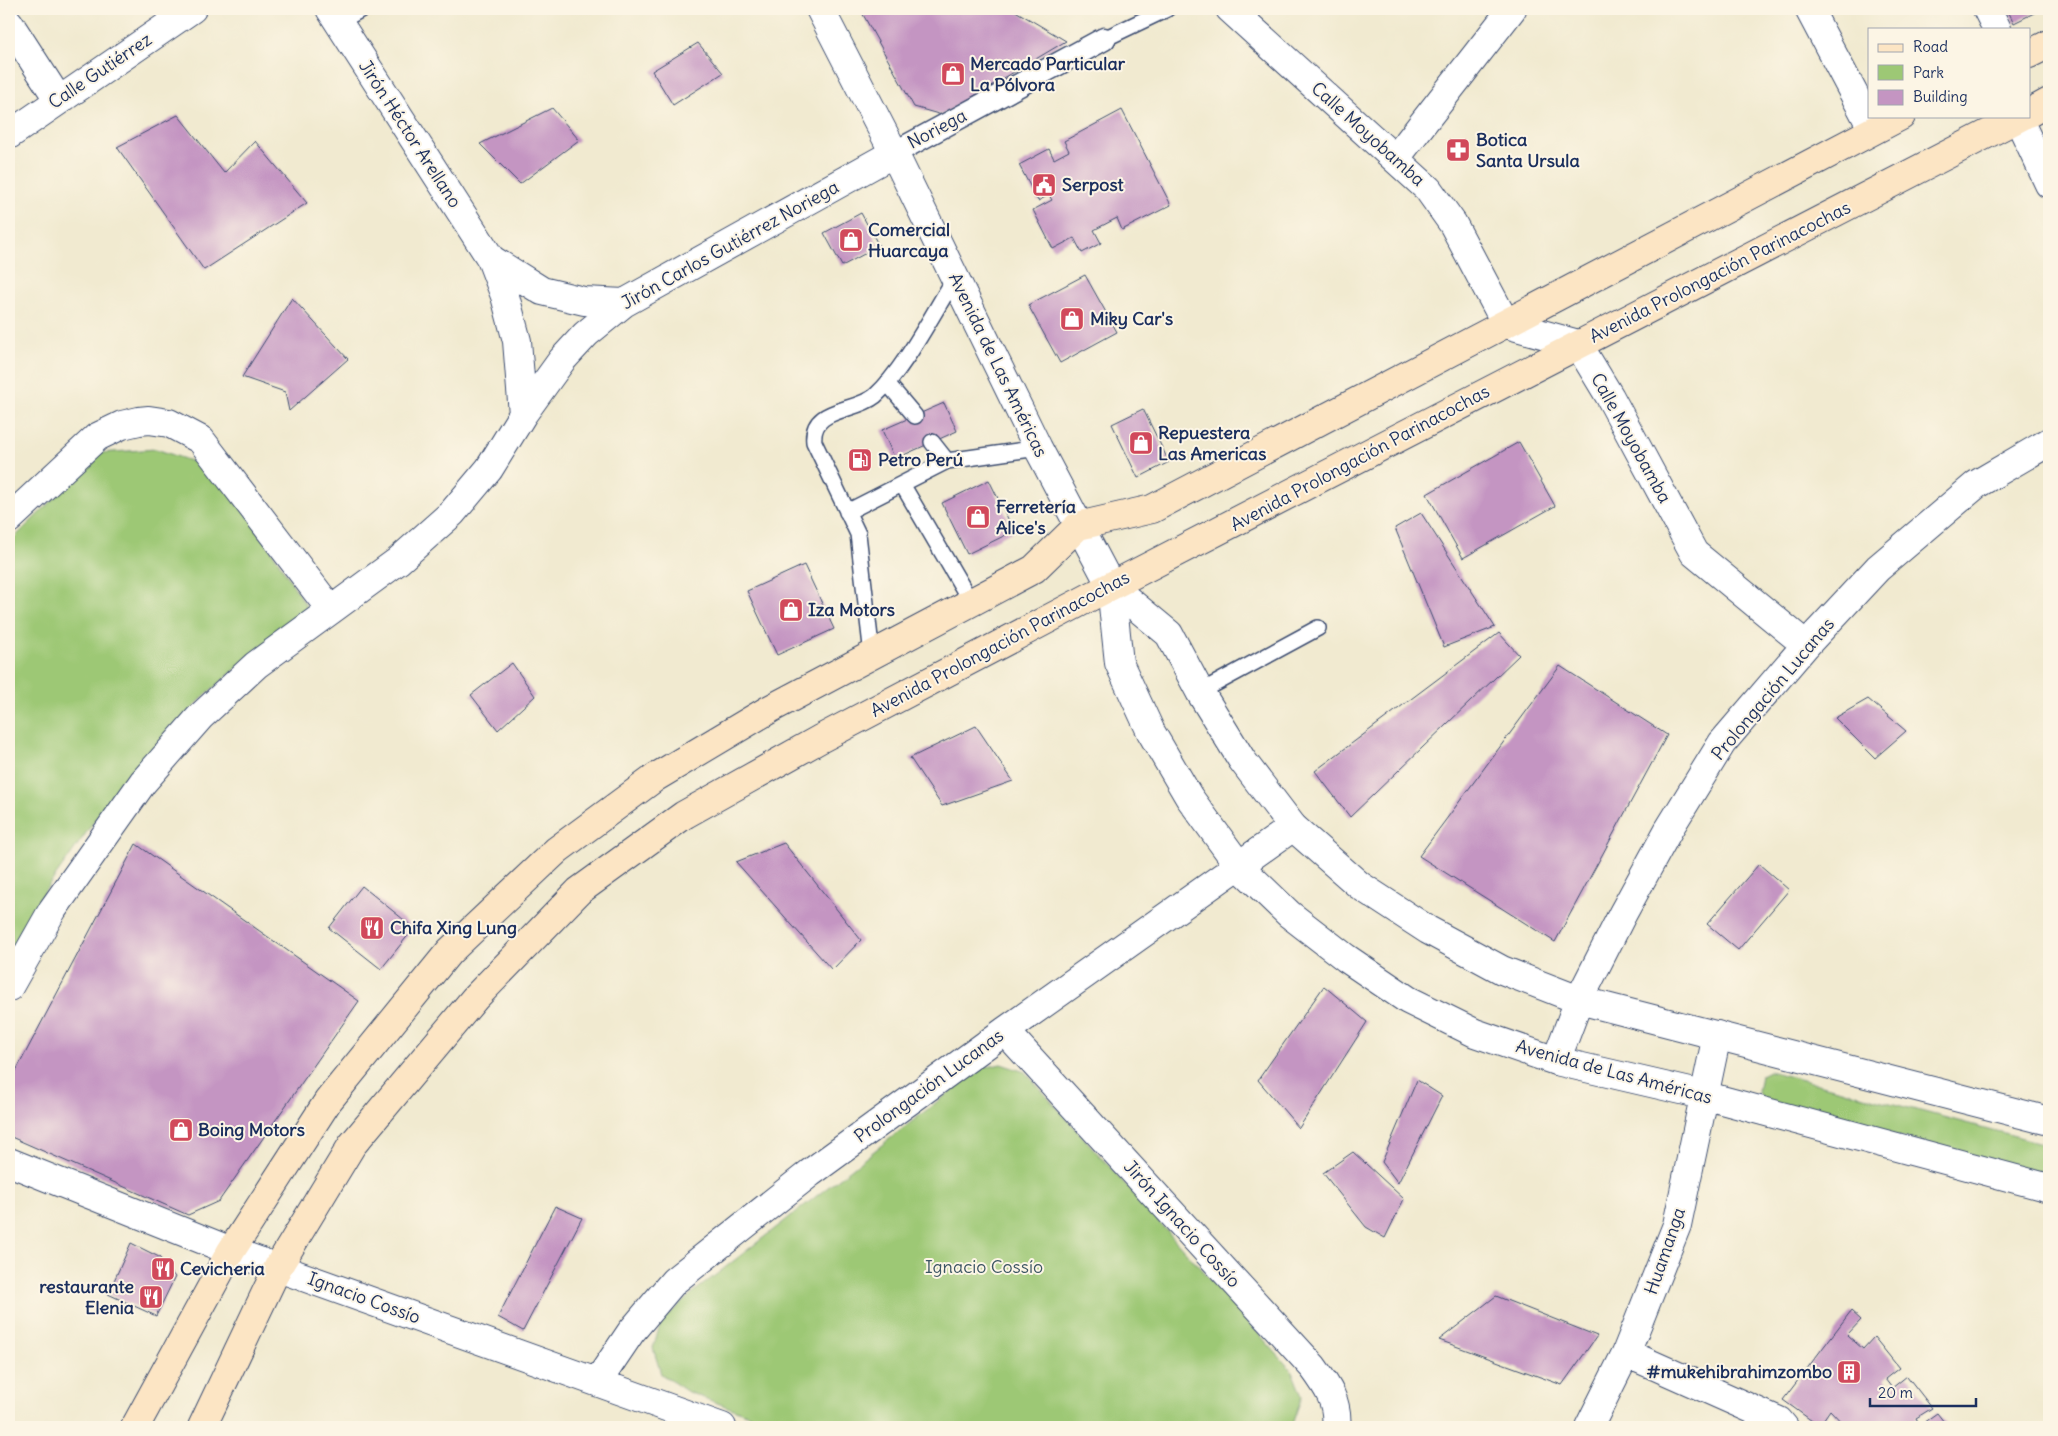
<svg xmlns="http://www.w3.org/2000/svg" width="2058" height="1436" viewBox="0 0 2058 1436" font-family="Delius,sans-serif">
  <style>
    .green { fill: #9dc875; stroke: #5c7c6a }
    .building { fill: #c495c2 }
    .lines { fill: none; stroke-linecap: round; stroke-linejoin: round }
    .service-casing { stroke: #3b4b6f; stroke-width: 18 }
    .pedestrian-casing { stroke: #3b4b6f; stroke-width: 25 }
    .minor-casing { stroke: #3b4b6f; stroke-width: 30 }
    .tertiary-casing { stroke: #3b4b6f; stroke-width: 30 }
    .secondary-casing { stroke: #3b4b6f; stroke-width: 30 }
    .service { stroke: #fff; stroke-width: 15 }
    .pedestrian { stroke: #fff; stroke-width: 22 }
    .minor { stroke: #fff; stroke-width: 28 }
    .tertiary { stroke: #fff; stroke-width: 28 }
    .secondary { stroke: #fce5c4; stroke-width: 28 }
    .labels { text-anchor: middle; stroke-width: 4; stroke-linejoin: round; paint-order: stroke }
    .poi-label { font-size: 18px; font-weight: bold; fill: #1b2f5e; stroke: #fcf5e5; text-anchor: start }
    .street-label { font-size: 18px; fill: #1b2f5e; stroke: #fcf5e5 }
    .park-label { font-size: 18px; fill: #3c5564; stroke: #fcf5e5 }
  </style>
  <rect width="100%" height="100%" fill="#fcf5e5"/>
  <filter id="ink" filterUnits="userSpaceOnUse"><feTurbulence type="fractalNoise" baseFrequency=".02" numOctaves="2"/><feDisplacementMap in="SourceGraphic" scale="10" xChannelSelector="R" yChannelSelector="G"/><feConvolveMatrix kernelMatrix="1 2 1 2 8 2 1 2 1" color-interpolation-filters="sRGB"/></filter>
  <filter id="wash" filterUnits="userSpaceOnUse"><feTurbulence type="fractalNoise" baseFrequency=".0096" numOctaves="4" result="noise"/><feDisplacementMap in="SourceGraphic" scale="20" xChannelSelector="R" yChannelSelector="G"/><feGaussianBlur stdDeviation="1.12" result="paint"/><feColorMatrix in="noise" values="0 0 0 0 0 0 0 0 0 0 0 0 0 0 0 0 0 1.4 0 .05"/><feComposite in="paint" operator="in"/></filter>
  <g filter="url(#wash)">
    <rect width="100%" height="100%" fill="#f1ead0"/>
    <path class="green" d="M 156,449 L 208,467 L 255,524 L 308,609 L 205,695 L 115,792 L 40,898 L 9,952 L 9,543 L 100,453 Z
      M 1001,1064 L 1025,1072 L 1292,1371 L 1302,1396 L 1291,1427 L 781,1427 L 688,1392 L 661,1374 L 653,1348 L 661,1322 L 690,1295 L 979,1069 Z
      M 1769,1071 L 2049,1145 L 2049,1176 L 1763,1101 L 1758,1092 L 1761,1075 Z"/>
    <g id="blocks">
      <path class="building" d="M 860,9 L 1012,9 L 1066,41 L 942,115 L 914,107 Z
        M 2007,9 L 2042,9 L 2014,23 Z
        M 698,43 L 723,73 L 673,105 L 652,71 Z
        M 552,108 L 579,140 L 520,184 L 480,144 Z
        M 1122,110 L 1171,205 L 1122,230 L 1117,218 L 1094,230 L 1101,243 L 1082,253 L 1074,238 L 1053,249 L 1033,210 L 1052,200 L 1049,195 L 1038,201 L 1019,165 L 1049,149 L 1054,159 L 1069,151 L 1064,141 Z
        M 178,115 L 224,173 L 255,141 L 307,203 L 204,270 L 117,147 Z
        M 861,213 L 879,246 L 842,266 L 824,233 Z
        M 1085,275 L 1117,332 L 1060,363 L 1028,305 Z
        M 292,298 L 348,359 L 289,411 L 285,392 L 242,377 Z
        M 944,403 L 957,431 L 895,459 L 882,430 Z
        M 1143,409 L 1169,462 L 1138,478 L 1112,424 Z
        M 1519,442 L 1555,506 L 1463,558 L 1427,494 Z
        M 989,480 L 1014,531 L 967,554 L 942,503 Z
        M 1421,513 L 1495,627 L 1444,647 L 1395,528 Z
        M 804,565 L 834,629 L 777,655 L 747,591 Z
        M 1499,633 L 1519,655 L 1350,817 L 1315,771 Z
        M 512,663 L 535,696 L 498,730 L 471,695 Z
        M 1560,666 L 1667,735 L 1555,942 L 1419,856 Z
        M 1868,699 L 1906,731 L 1875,758 L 1835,718 Z
        M 976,726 L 1013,781 L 942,806 L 910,758 Z
        M 784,843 L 861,940 L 832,970 L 736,862 Z
        M 136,844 L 359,1001 L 219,1201 L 188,1215 L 9,1136 L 9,1084 Z
        M 1759,864 L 1789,890 L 1738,950 L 1707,924 Z
        M 362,886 L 414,928 L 381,969 L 329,928 Z
        M 1324,986 L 1367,1022 L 1299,1128 L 1258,1080 Z
        M 1417,1080 L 1442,1096 L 1398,1183 L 1382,1162 Z
        M 1353,1152 L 1404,1199 L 1385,1238 L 1366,1227 L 1323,1173 Z
        M 555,1206 L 582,1218 L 523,1331 L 498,1317 Z
        M 131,1243 L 159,1257 L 175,1277 L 156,1316 L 108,1294 Z
        M 1496,1296 L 1597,1336 L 1562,1385 L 1439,1340 Z
        M 1851,1311 L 1861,1320 L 1847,1335 L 1863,1349 L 1874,1337 L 1899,1368 L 1885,1379 L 1892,1388 L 1907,1376 L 1932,1408 L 1916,1418 L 1920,1425 L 1937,1413 L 1948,1427 L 1846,1427 L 1830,1410 L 1819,1426 L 1783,1400 Z"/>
    </g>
  </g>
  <g filter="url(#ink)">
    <use href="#blocks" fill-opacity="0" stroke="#3b4b6f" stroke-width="1"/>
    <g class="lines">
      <defs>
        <path id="service" d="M 339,22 L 362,9
          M 1104,39 L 1167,9
          M 888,384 L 915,416
          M 932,442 L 947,461
          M 902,484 L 971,602
          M 847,512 L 947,461 L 1038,448
          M 872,655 L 858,534 L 814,442 C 810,407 854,413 875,396 C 904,370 933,313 955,278
          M 1200,692 L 1318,628"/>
        <path id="pedestrian" d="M 894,153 L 1104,39"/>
        <path id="minor" d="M 330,9 L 491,259 L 505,296 L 517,341 L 523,414
          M 1230,9 L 1428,189 L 1453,224 L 1506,324 L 1578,344 L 1610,397 L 1694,553 L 1806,645
          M 1809,9 L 1873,130
          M 1987,9 L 1997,29
          M 9,23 L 58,99
          M 2017,116 L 2049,184
          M 9,135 L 192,9
          M 1395,159 L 1512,9
          M 491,259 L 542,291 L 584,301 L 624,303
          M 9,519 L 97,437 L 122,425 L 139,421 L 149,420 L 169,423 L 201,440 L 331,610
          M 9,987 L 53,909 L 143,782 L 200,717 L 256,665 L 398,561 L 452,513 L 489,469 L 523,414 L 562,360 L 586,334 L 624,303 L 894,153
          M 1005,1031 L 1313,1367 C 1327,1386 1339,1403 1336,1427
          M 1556,1061 L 1579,1000 L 1622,915 L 1669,829 L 1722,743 L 1806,645 L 1878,568 L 1977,484 L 2049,442
          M 9,1162 L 231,1251 L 722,1427
          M 1626,1353 L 1779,1421 L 1784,1427
          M 598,1381 L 631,1332 L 674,1281 L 810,1173 L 1005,1031 L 1293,827
          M 1589,1427 L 1626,1353 L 1677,1225 L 1717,1035"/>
        <path id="tertiary" d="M 820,9 L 894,153 L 1038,448 L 1111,586 L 1169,634 L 1200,692 L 1242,760 L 1293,827 L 1359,885 L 1428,930 L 1502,970 L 1579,1000 L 2049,1121
          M 1111,586 L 1119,663 L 1151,732 L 1189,797 L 1240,867 L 1289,914 L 1346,958 L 1408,1000 L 1475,1033 L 1556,1061 L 1703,1095 L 2049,1188"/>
        <path id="secondary" d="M 2029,54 L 2049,44
          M 2029,113 L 2049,102
          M 135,1427 L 231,1251 L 328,1101 L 449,952 L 557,850 L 656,777 L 770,709 L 1034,569 L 1078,526 L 1152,509 L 1901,116
          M 202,1427 L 278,1267 L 352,1145 L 475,998 L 579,891 L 684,815 L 820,739 L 1111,586 L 2022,116"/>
      </defs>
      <use href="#service" class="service-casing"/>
      <use href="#pedestrian" class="pedestrian-casing"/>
      <use href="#minor" class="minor-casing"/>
      <use href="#tertiary" class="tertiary-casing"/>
      <use href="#secondary" class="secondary-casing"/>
      <use href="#service" class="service"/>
      <use href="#pedestrian" class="pedestrian"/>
      <use href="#minor" class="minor"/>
      <use href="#tertiary" class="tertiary"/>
      <use href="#secondary" class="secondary"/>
    </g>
  </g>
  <defs>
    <symbol id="shop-square" viewBox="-11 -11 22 22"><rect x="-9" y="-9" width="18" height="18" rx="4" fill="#d1495b" stroke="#fcf5e5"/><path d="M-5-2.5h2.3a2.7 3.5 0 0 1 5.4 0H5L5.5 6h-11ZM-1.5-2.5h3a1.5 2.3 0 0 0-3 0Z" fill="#fff"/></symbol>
    <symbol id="pharmacy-square" viewBox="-11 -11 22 22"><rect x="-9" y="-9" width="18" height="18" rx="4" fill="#d1495b" stroke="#fcf5e5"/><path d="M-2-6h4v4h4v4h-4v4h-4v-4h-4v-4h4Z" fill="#fff"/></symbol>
    <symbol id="civic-square" viewBox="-11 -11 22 22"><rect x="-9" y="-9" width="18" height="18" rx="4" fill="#d1495b" stroke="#fcf5e5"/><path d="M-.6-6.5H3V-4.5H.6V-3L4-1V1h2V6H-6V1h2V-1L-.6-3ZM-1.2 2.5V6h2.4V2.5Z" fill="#fff"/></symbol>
    <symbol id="fuel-square" viewBox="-11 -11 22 22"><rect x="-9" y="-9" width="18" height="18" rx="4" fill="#d1495b" stroke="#fcf5e5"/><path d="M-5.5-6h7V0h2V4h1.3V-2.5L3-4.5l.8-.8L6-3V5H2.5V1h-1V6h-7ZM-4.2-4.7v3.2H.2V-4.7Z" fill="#fff"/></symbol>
    <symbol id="restaurant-square" viewBox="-11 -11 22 22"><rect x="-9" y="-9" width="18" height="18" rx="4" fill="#d1495b" stroke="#fcf5e5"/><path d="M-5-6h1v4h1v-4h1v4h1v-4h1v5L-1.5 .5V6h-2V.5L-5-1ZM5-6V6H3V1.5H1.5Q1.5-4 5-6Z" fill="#fff"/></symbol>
    <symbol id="building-square" viewBox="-11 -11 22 22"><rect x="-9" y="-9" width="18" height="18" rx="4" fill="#d1495b" stroke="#fcf5e5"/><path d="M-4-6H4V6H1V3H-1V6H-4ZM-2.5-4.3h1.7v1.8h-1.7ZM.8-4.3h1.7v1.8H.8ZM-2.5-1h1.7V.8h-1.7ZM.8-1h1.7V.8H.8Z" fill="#fff"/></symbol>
  </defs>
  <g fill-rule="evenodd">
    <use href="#shop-square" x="939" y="60" width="28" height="28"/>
    <use href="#pharmacy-square" x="1444" y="136" width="28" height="28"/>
    <use href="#civic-square" x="1030" y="171" width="28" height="28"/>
    <use href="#shop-square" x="837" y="226" width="28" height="28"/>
    <use href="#shop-square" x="1058" y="305" width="28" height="28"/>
    <use href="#shop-square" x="1127" y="429" width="28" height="28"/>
    <use href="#fuel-square" x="846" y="446" width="28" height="28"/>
    <use href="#shop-square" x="964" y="503" width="28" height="28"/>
    <use href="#shop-square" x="777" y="596" width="28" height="28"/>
    <use href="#restaurant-square" x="358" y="914" width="28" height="28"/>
    <use href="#shop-square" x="167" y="1116" width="28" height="28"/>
    <use href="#restaurant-square" x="149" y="1255" width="28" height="28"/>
    <use href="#restaurant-square" x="137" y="1283" width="28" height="28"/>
    <use href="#building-square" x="1835" y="1358" width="28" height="28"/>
  </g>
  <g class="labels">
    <g class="poi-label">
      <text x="970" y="70">Mercado Particular<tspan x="970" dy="21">La Pólvora</tspan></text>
      <text x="1476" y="146">Botica<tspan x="1476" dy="21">Santa Ursula</tspan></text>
      <text x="1062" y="191">Serpost</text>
      <text x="868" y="236">Comercial<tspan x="868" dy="21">Huarcaya</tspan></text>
      <text x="1090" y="325">Miky Car's</text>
      <text x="1158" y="439">Repuestera<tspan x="1158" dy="21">Las Americas</tspan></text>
      <text x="878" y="466">Petro Perú</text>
      <text x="996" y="513">Ferretería<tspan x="996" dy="21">Alice's</tspan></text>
      <text x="808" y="616">Iza Motors</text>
      <text x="390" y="934">Chifa Xing Lung</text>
      <text x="198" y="1136">Boing Motors</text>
      <text x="180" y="1275">Cevicheria</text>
      <text x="134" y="1293" text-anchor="end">restaurante<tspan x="134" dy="21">Elenia</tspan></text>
      <text x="1832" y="1378" text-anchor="end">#mukehibrahimzombo</text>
    </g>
    <g class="street-label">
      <text transform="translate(100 71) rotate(-34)" y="6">Calle Gutiérrez</text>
      <text transform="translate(937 129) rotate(-28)" y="6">Noriega</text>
      <text transform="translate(410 134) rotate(57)" y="6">Jirón Héctor Arellano</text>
      <text transform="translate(1368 134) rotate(42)" y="6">Calle Moyobamba</text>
      <text transform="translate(730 245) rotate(-29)" y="6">Jirón Carlos Gutiérrez Noriega</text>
      <text transform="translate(1720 272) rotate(-27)" y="6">Avenida Prolongación Parinacochas</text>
      <text transform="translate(998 365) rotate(64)" y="6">Avenida de Las Américas</text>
      <text transform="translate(1631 438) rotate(61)" y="6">Calle Moyobamba</text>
      <text transform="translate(1360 458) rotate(-28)" y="6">Avenida Prolongación Parinacochas</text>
      <text transform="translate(1000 644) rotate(-28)" y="6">Avenida Prolongación Parinacochas</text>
      <text transform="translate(1773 689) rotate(-50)" y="6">Prolongación Lucanas</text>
      <text transform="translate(1614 1072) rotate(15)" y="6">Avenida de Las Américas</text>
      <text transform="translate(929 1086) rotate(-36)" y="6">Prolongación Lucanas</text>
      <text transform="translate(1182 1224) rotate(48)" y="6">Jirón Ignacio Cossío</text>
      <text transform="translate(1665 1251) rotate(-71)" y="6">Huamanga</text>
      <text transform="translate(364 1298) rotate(20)" y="6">Ignacio Cossío</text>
    </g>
    <g class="park-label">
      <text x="984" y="1273">Ignacio Cossío</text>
    </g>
  </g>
  <rect width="2058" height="1436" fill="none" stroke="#fcf5e5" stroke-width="30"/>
  <rect x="1868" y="28" width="162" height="90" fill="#fcf5e5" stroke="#a2a6af"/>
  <rect x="1878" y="44" width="25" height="8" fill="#fce5c4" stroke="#a2a6af"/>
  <text x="1913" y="52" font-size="15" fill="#1b2f5e">Road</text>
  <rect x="1878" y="65" width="25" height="15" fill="#9dc875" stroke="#a2a6af"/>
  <text x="1913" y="78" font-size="15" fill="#1b2f5e">Park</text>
  <rect x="1878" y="90" width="25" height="15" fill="#c495c2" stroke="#a2a6af"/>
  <text x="1913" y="102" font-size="15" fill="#1b2f5e">Building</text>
  <path d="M1870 1398v8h106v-8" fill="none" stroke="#1b2f5e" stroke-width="2.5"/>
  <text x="1878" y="1398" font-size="15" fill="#1b2f5e" stroke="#fcf5e5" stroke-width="4" paint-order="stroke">20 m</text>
</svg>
